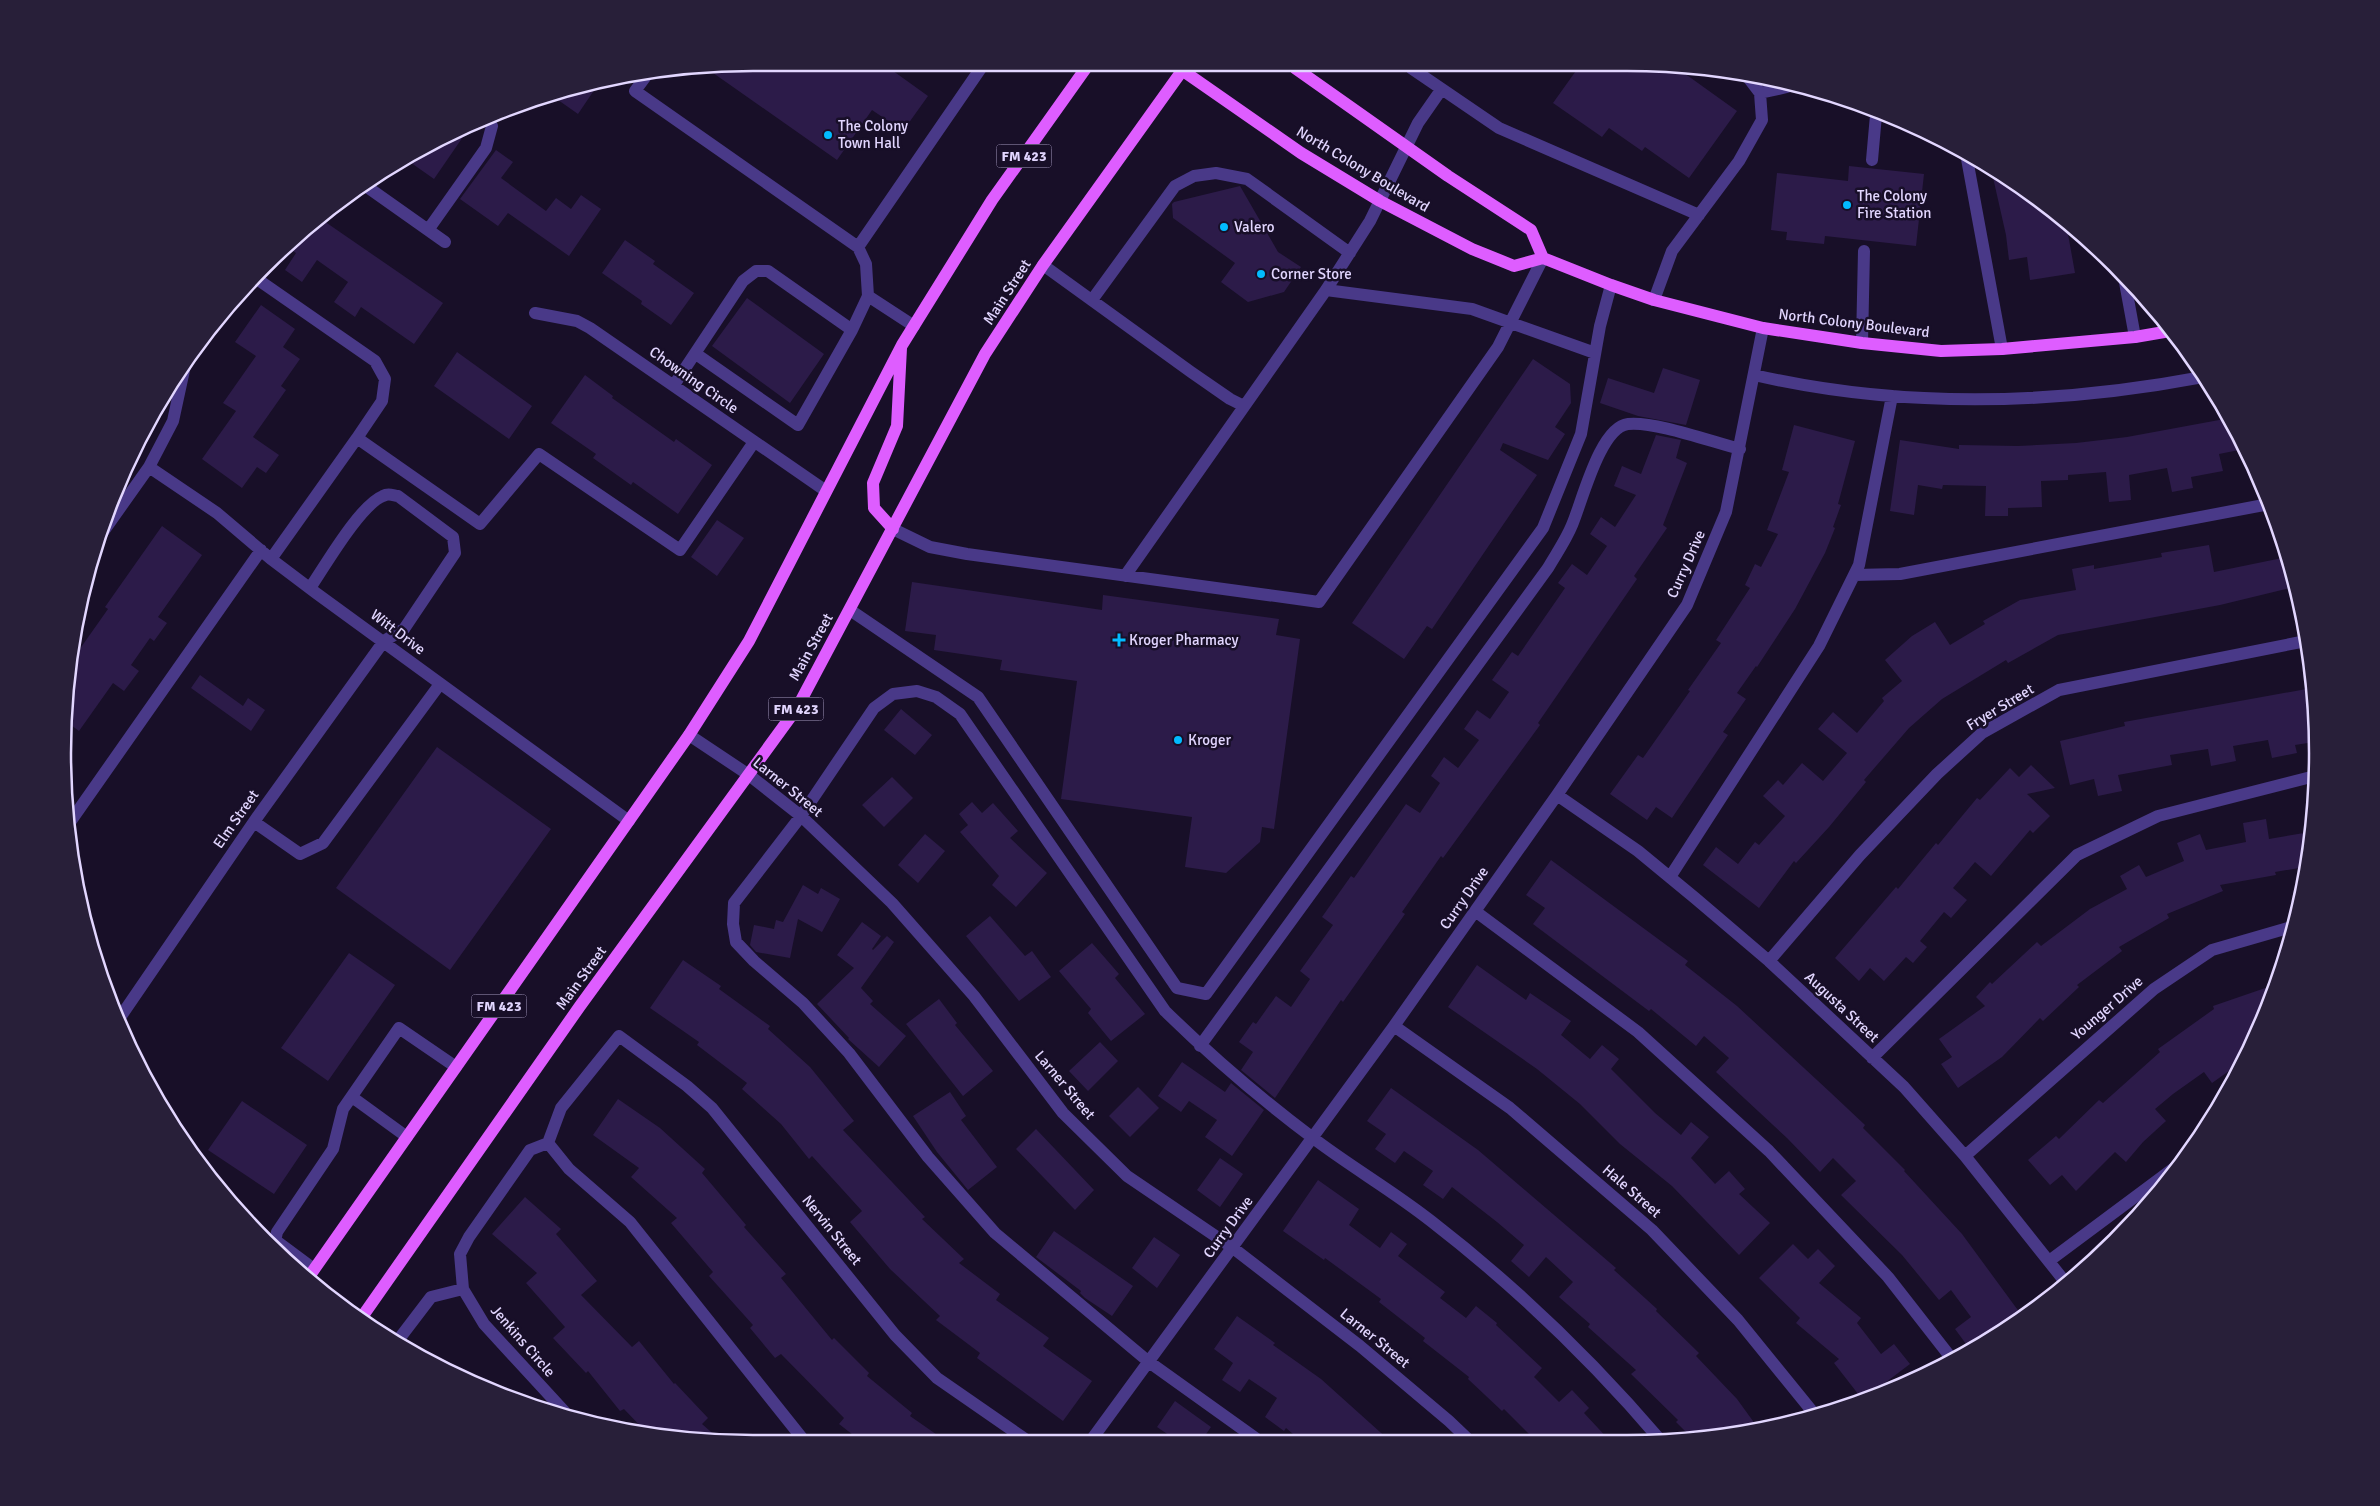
<svg xmlns="http://www.w3.org/2000/svg" width="2380" height="1506" viewBox="0 0 2380 1506" font-family="Signika,sans-serif">
  <style>
    .building { fill: #2c1b49 }
    .lines { fill: none; stroke-linecap: round; stroke-linejoin: round }
    .minor { stroke: #493988; stroke-width: 12 }
    .major { stroke: #de5dff; stroke-width: 12 }
    .poi-dot { fill: #02bbff; stroke: #180f28; stroke-width: 2 }
    .labels { text-anchor: middle; stroke-width: 5; stroke-linejoin: round; paint-order: stroke }
    .shield { fill: #180f28; stroke: #a59abe; stroke-width: 1 }
    .shield-label { font-size: 14px; font-weight: bold; fill: #e2d6ff }
    .poi-label { font-size: 15px; fill: #e2d6ff; stroke: #180f28; text-anchor: start }
    .street-label { font-size: 15px; fill: #e2d6ff; stroke: #180f28 }
    .rim { fill: none; stroke: #e2d6ff; stroke-width: 2.5 }
  </style>
  <rect width="100%" height="100%" fill="#180f28"/>
  <path class="building" d="M 706,68 L 889,68 L 928,96 L 903,131 L 872,110 L 837,160 Z
    M 1578,68 L 1677,68 L 1737,111 L 1689,178 L 1645,147 L 1642,151 L 1609,128 L 1602,137 L 1553,103 Z
    M 599,83 L 578,114 L 551,95 L 568,90 Z
    M 467,131 L 434,179 L 407,160 Z
    M 496,150 L 513,162 L 501,178 L 546,211 L 556,198 L 571,209 L 581,195 L 601,209 L 569,256 L 508,213 L 498,226 L 460,199 Z
    M 1849,166 L 1924,174 L 1916,246 L 1825,236 L 1824,244 L 1786,240 L 1787,232 L 1771,230 L 1777,173 L 1848,181 Z
    M 1992,173 L 2048,205 L 2066,223 L 2075,273 L 2030,280 L 2027,257 L 2009,260 L 2006,235 Z
    M 1240,186 L 1278,252 L 1301,267 L 1284,292 L 1248,302 L 1221,282 L 1235,263 L 1173,218 L 1172,204 L 1174,202 Z
    M 321,219 L 443,303 L 414,344 L 361,307 L 355,317 L 334,302 L 348,282 L 317,260 L 302,282 L 285,270 L 296,253 L 287,247 Z
    M 625,240 L 655,261 L 653,264 L 694,293 L 671,325 L 641,304 L 642,301 L 602,273 Z
    M 747,298 L 824,354 L 790,403 L 712,346 Z
    M 261,305 L 295,329 L 283,347 L 300,359 L 281,386 L 286,390 L 253,437 L 279,455 L 266,473 L 257,467 L 242,488 L 202,459 L 236,411 L 223,403 L 256,356 L 235,342 Z
    M 457,352 L 532,406 L 509,439 L 434,386 Z
    M 1533,359 L 1570,384 L 1571,403 L 1555,427 L 1565,434 L 1548,460 L 1503,443 L 1500,450 L 1537,475 L 1432,629 L 1427,626 L 1404,659 L 1352,623 Z
    M 1663,368 L 1700,380 L 1686,425 L 1638,416 L 1600,403 L 1608,378 L 1654,393 Z
    M 585,375 L 613,396 L 612,398 L 674,442 L 676,439 L 712,465 L 678,514 L 633,482 L 631,485 L 593,458 L 596,454 L 551,423 Z
    M 2230,418 L 2244,449 L 2219,454 L 2223,471 L 2191,477 L 2193,488 L 2172,492 L 2167,468 L 2129,475 L 2131,500 L 2109,502 L 2106,472 L 2068,475 L 2068,480 L 2041,481 L 2042,507 L 2008,508 L 2008,516 L 1985,516 L 1986,486 L 1943,485 L 1942,489 L 1918,485 L 1914,515 L 1890,511 L 1900,440 L 1959,449 L 1959,445 L 2018,446 L 2076,443 L 2127,437 Z
    M 1794,425 L 1855,441 L 1838,504 L 1841,505 L 1833,527 L 1835,528 L 1825,553 L 1795,609 L 1757,667 L 1756,666 L 1737,693 L 1746,699 L 1723,732 L 1728,735 L 1672,818 L 1656,807 L 1647,820 L 1610,794 L 1638,755 L 1643,758 L 1690,691 L 1688,690 L 1721,643 L 1716,640 L 1750,588 L 1745,585 L 1755,564 L 1761,567 L 1778,534 L 1767,530 L 1789,472 L 1782,470 Z
    M 1656,435 L 1681,440 L 1676,458 L 1687,463 L 1663,525 L 1667,528 L 1634,576 L 1637,579 L 1538,723 L 1540,725 L 1443,858 L 1441,856 L 1402,912 L 1405,914 L 1343,1002 L 1341,1000 L 1275,1098 L 1241,1070 L 1253,1052 L 1239,1042 L 1253,1022 L 1256,1024 L 1276,996 L 1291,1007 L 1310,979 L 1300,971 L 1333,925 L 1322,917 L 1351,876 L 1354,878 L 1406,804 L 1420,813 L 1440,783 L 1431,776 L 1444,757 L 1458,768 L 1479,740 L 1464,729 L 1477,710 L 1490,719 L 1509,692 L 1492,680 L 1512,652 L 1518,656 L 1565,588 L 1558,583 L 1572,564 L 1587,575 L 1607,546 L 1590,534 L 1601,517 L 1615,527 L 1636,495 L 1614,486 L 1622,466 L 1641,474 Z
    M 717,520 L 744,538 L 717,576 L 691,557 Z
    M 162,526 L 202,555 L 158,617 L 167,623 L 154,641 L 150,638 L 131,665 L 139,671 L 124,691 L 113,683 L 79,731 L 64,720 L 64,708 L 75,653 L 77,653 L 108,609 L 105,607 Z
    M 2209,545 L 2214,572 L 2287,557 L 2294,587 L 2220,605 L 2058,635 L 2008,663 L 2006,660 L 1942,699 L 1909,728 L 1864,780 L 1866,782 L 1829,827 L 1796,863 L 1794,861 L 1759,908 L 1703,865 L 1716,847 L 1738,864 L 1755,842 L 1759,845 L 1785,816 L 1763,796 L 1778,780 L 1783,785 L 1802,763 L 1823,781 L 1847,753 L 1818,729 L 1833,712 L 1857,733 L 1884,701 L 1882,698 L 1902,681 L 1885,660 L 1912,636 L 1935,622 L 1950,645 L 1985,624 L 1983,621 L 2020,600 L 2076,590 L 2072,569 L 2094,565 L 2094,569 L 2162,557 L 2161,553 Z
    M 912,582 L 1102,610 L 1103,595 L 1279,619 L 1276,635 L 1300,639 L 1274,829 L 1262,827 L 1260,842 L 1226,873 L 1185,867 L 1192,817 L 1061,799 L 1077,681 L 1000,670 L 1002,660 L 934,650 L 936,635 L 905,631 Z
    M 200,675 L 243,706 L 248,698 L 265,710 L 251,731 L 191,688 Z
    M 2312,688 L 2314,742 L 2295,745 L 2297,753 L 2272,758 L 2268,740 L 2233,746 L 2236,761 L 2211,766 L 2208,749 L 2170,755 L 2172,765 L 2118,775 L 2122,791 L 2098,796 L 2094,779 L 2070,785 L 2060,741 L 2125,726 L 2124,722 Z
    M 901,709 L 932,735 L 915,755 L 884,730 Z
    M 437,747 L 551,829 L 450,970 L 336,888 Z
    M 2031,765 L 2055,788 L 2027,794 L 2050,816 L 2033,833 L 2030,830 L 1991,876 L 1975,862 L 1953,888 L 1967,900 L 1951,918 L 1944,912 L 1920,941 L 1927,947 L 1913,963 L 1906,957 L 1884,981 L 1870,968 L 1859,981 L 1835,958 L 1896,887 L 1898,889 L 1936,843 L 1938,845 L 1977,798 L 1980,800 L 2010,768 L 2019,777 Z
    M 892,777 L 913,798 L 884,827 L 862,805 Z
    M 972,802 L 982,813 L 993,803 L 1018,831 L 1010,838 L 1047,873 L 1016,907 L 992,885 L 999,876 L 960,832 L 968,825 L 959,814 Z
    M 2266,819 L 2269,839 L 2310,832 L 2305,867 L 2275,872 L 2276,875 L 2220,885 L 2223,891 L 2167,914 L 2169,918 L 2119,947 L 2122,951 L 2077,985 L 2079,987 L 2043,1021 L 2040,1018 L 2002,1057 L 1958,1088 L 1941,1064 L 1952,1057 L 1939,1039 L 1985,1006 L 1976,997 L 1990,982 L 1992,984 L 2037,942 L 2041,946 L 2090,909 L 2127,889 L 2120,876 L 2139,865 L 2146,877 L 2184,861 L 2177,843 L 2200,834 L 2206,850 L 2246,842 L 2243,823 Z
    M 925,834 L 945,851 L 918,883 L 898,865 Z
    M 1551,860 L 1688,961 L 1685,965 L 1737,1006 L 1831,1093 L 1865,1125 L 1863,1128 L 1905,1170 L 1904,1171 L 1962,1234 L 2020,1313 L 1969,1348 L 1955,1329 L 1971,1317 L 1951,1290 L 1939,1300 L 1902,1255 L 1841,1195 L 1856,1181 L 1833,1158 L 1820,1172 L 1787,1138 L 1716,1072 L 1729,1058 L 1704,1036 L 1696,1046 L 1651,1009 L 1649,1011 L 1533,924 L 1545,908 L 1526,895 Z
    M 803,885 L 818,894 L 821,888 L 840,899 L 822,932 L 798,919 L 790,958 L 756,952 L 750,945 L 754,925 L 774,929 L 776,920 L 783,922 Z
    M 990,916 L 1025,956 L 1032,951 L 1051,977 L 1019,1001 L 966,936 Z
    M 862,922 L 881,936 L 872,949 L 873,950 L 887,936 L 894,942 L 861,988 L 873,1001 L 870,1004 L 906,1036 L 879,1067 L 848,1039 L 849,1038 L 817,1004 L 854,968 L 837,955 Z
    M 1092,943 L 1119,974 L 1115,978 L 1145,1014 L 1111,1041 L 1088,1013 L 1091,1009 L 1059,971 Z
    M 349,953 L 395,985 L 328,1081 L 281,1048 Z
    M 683,960 L 721,986 L 719,989 L 770,1026 L 768,1029 L 810,1067 L 854,1121 L 843,1130 L 925,1217 L 922,1219 L 964,1259 L 959,1263 L 1000,1294 L 996,1300 L 1049,1338 L 1043,1346 L 1092,1381 L 1063,1421 L 977,1358 L 980,1353 L 936,1320 L 940,1316 L 890,1269 L 850,1222 L 862,1211 L 812,1156 L 809,1159 L 781,1124 L 742,1089 L 747,1083 L 697,1045 L 699,1042 L 650,1008 Z
    M 1477,965 L 1526,1000 L 1530,993 L 1571,1021 L 1561,1035 L 1590,1059 L 1602,1045 L 1619,1059 L 1611,1069 L 1655,1113 L 1681,1135 L 1691,1122 L 1709,1137 L 1691,1158 L 1715,1184 L 1729,1171 L 1745,1189 L 1739,1194 L 1770,1223 L 1739,1255 L 1672,1186 L 1620,1144 L 1580,1104 L 1537,1069 L 1448,1007 Z
    M 2274,985 L 2246,1059 L 2212,1083 L 2204,1072 L 2173,1094 L 2155,1109 L 2166,1121 L 2143,1142 L 2126,1162 L 2115,1152 L 2076,1191 L 2062,1175 L 2050,1185 L 2028,1160 L 2056,1136 L 2059,1139 L 2099,1100 L 2103,1103 L 2160,1052 L 2158,1049 L 2214,1009 L 2213,1006 Z
    M 939,999 L 957,1023 L 955,1025 L 993,1071 L 963,1096 L 906,1024 Z
    M 1100,1042 L 1118,1061 L 1088,1091 L 1069,1071 Z
    M 1182,1062 L 1225,1092 L 1231,1083 L 1264,1110 L 1232,1156 L 1205,1137 L 1217,1120 L 1189,1101 L 1181,1112 L 1158,1096 Z
    M 1138,1087 L 1159,1108 L 1130,1137 L 1109,1116 Z
    M 1391,1088 L 1478,1150 L 1616,1268 L 1614,1270 L 1657,1309 L 1656,1311 L 1699,1353 L 1696,1356 L 1737,1399 L 1758,1428 L 1693,1439 L 1676,1422 L 1678,1420 L 1631,1374 L 1636,1370 L 1588,1327 L 1590,1324 L 1559,1297 L 1573,1282 L 1546,1257 L 1529,1277 L 1511,1261 L 1524,1245 L 1497,1222 L 1452,1187 L 1443,1199 L 1423,1185 L 1433,1171 L 1404,1151 L 1395,1163 L 1375,1149 L 1386,1134 L 1367,1121 Z
    M 950,1092 L 966,1116 L 961,1120 L 997,1167 L 968,1190 L 937,1152 L 913,1116 Z
    M 618,1099 L 660,1128 L 705,1169 L 702,1173 L 746,1225 L 744,1227 L 786,1274 L 781,1278 L 832,1340 L 834,1338 L 869,1373 L 867,1376 L 912,1413 L 910,1416 L 943,1439 L 857,1438 L 839,1424 L 844,1418 L 781,1354 L 775,1358 L 750,1328 L 753,1325 L 709,1276 L 713,1272 L 671,1223 L 677,1218 L 631,1177 L 639,1168 L 593,1135 Z
    M 242,1101 L 307,1145 L 274,1194 L 208,1150 Z
    M 1036,1129 L 1094,1190 L 1075,1210 L 1016,1149 Z
    M 1220,1158 L 1243,1174 L 1220,1207 L 1197,1190 Z
    M 1318,1180 L 1359,1209 L 1349,1225 L 1380,1248 L 1391,1232 L 1407,1244 L 1398,1256 L 1445,1292 L 1440,1298 L 1466,1318 L 1476,1306 L 1497,1323 L 1496,1325 L 1542,1368 L 1534,1377 L 1559,1402 L 1572,1390 L 1589,1408 L 1584,1413 L 1611,1442 L 1536,1441 L 1504,1409 L 1502,1411 L 1468,1379 L 1469,1377 L 1423,1341 L 1425,1338 L 1379,1302 L 1381,1299 L 1325,1258 L 1324,1260 L 1283,1231 Z
    M 525,1197 L 561,1229 L 556,1234 L 597,1281 L 581,1295 L 632,1347 L 639,1341 L 674,1384 L 675,1383 L 708,1418 L 702,1424 L 718,1438 L 663,1438 L 647,1433 L 624,1409 L 620,1411 L 588,1371 L 586,1373 L 553,1338 L 565,1327 L 526,1283 L 537,1273 L 492,1234 Z
    M 1054,1231 L 1133,1286 L 1112,1316 L 1085,1298 L 1080,1293 L 1081,1291 L 1036,1257 Z
    M 1154,1237 L 1180,1255 L 1157,1288 L 1132,1268 Z
    M 1793,1244 L 1808,1259 L 1818,1249 L 1835,1266 L 1819,1283 L 1861,1318 L 1857,1323 L 1881,1354 L 1894,1344 L 1910,1364 L 1865,1398 L 1862,1399 L 1834,1363 L 1839,1359 L 1796,1323 L 1800,1318 L 1759,1278 Z
    M 1237,1316 L 1275,1343 L 1273,1345 L 1321,1379 L 1390,1441 L 1300,1440 L 1286,1428 L 1284,1431 L 1265,1417 L 1277,1398 L 1249,1379 L 1240,1392 L 1222,1380 L 1233,1363 L 1214,1349 Z
    M 1175,1401 L 1211,1427 L 1202,1440 L 1176,1440 L 1157,1427 Z"/>
  <g class="lines">
    <path class="minor" d="M 1411,68 L 1499,128 L 1699,215
      M 649,72 L 635,91 L 858,247
      M 1760,93 L 1787,87
      M 1967,159 L 2002,349
      M 1872,160 L 1876,115 L 1873,110
      M 363,184 L 445,242
      M 428,230 L 486,148 L 492,126 L 488,120
      M 1043,265 L 1191,372 L 1230,399 L 1244,406
      M 254,277 L 375,361 L 385,379 L 382,401 L 357,438 L 480,524 L 539,454 L 680,550 L 754,442
      M 2124,277 L 2135,337
      M 1326,290 L 1472,309 L 1595,353
      M 868,296 L 914,326
      M 1092,300 L 1175,186 L 1194,176 L 1216,173 L 1247,179 L 1350,253
      M 1654,300 L 1672,251 L 1739,161 L 1762,120 L 1760,93 L 1747,76
      M 535,313 L 577,321 L 590,328 L 826,491
      M 1862,343 L 1864,251
      M 696,354 L 798,425 L 852,330 L 868,296 L 866,264 L 858,247 L 981,68
      M 1754,375 C 1902,409 2055,405 2203,377
      M 674,385 L 743,281 L 756,271 L 768,271 L 852,330
      M 149,467 L 217,513 L 271,559 L 316,593 L 629,821
      M 893,529 L 930,547 L 967,554 L 1319,602 L 1498,347 L 1543,258
      M 98,539 L 149,467 L 173,421 L 186,361
      M 271,559 L 357,438
      M 1854,575 L 1900,574 L 2269,504
      M 1125,576 L 1326,290 L 1370,221 L 1418,123 L 1441,90
      M 850,610 L 978,697 L 1177,988 L 1206,994 L 1543,528 L 1581,434 L 1600,326 L 1611,285
      M 689,735 L 749,775 L 801,816 L 892,903 L 974,996 L 1063,1113 L 1127,1176 L 1233,1248 L 1360,1346 L 1449,1421 L 1470,1441
      M 1557,795 L 1638,851 L 1695,898 L 1769,961 L 1904,1087 L 1965,1156 L 2066,1283
      M 254,822 L 300,854 L 323,843 L 440,684
      M 68,825 L 261,550
      M 1670,877 L 1819,646 L 1859,565 L 1892,396
      M 1475,911 L 1638,1032 L 1769,1151 L 1888,1277 L 1952,1359
      M 1769,961 L 1860,855 L 1937,774 L 1982,733 L 2059,690 L 2306,641
      M 119,1019 L 258,816 L 384,641 L 404,629 L 455,553 L 453,537 L 398,496 C 392,495 388,493 383,496 C 360,505 325,566 310,588
      M 1394,1026 L 1510,1108 L 1652,1230 L 1738,1320 L 1816,1416
      M 1200,1046 L 1548,568 C 1556,554 1566,540 1572,525 C 1582,502 1600,427 1628,424 C 1655,421 1712,442 1740,449
      M 1872,1058 L 2077,855 L 2158,816 L 2315,776
      M 352,1097 L 407,1137
      M 548,1143 L 530,1150 L 469,1237 L 460,1254 L 463,1289 L 484,1324 L 564,1411
      M 1965,1156 L 2154,989 L 2212,950 L 2295,926
      M 275,1240 L 314,1269
      M 274,1246 L 277,1232 L 333,1149 L 343,1109 L 399,1028 L 456,1067
      M 2049,1261 L 2182,1162
      M 399,1339 L 431,1297 L 463,1289
      M 802,1438 L 630,1222 L 569,1169 L 548,1143 L 561,1108 L 619,1036 L 687,1086 L 712,1108 L 895,1335 L 937,1378 L 1025,1439
      M 1092,1439 L 1394,1026 L 1557,795 L 1687,605 L 1726,512 L 1763,328
      M 1258,1440 L 1149,1362 L 995,1233 L 928,1157 L 849,1053 L 803,1003 L 754,961 L 736,942 L 733,924 L 734,903 L 801,816 L 874,708 L 893,694 L 917,691 L 936,697 L 960,714 L 1165,1011 C 1211,1056 1261,1099 1313,1138 C 1351,1167 1393,1191 1431,1221 C 1515,1286 1593,1361 1662,1442"/>
    <path class="major" d="M 1179,68 L 1301,153 L 1380,201 L 1472,249 L 1514,266 L 1543,258 L 1611,285 L 1654,300 L 1763,328 L 1862,343 L 1941,351 L 2002,349 L 2135,337 L 2170,331
      M 1295,68 L 1448,176 L 1531,230 L 1543,258
      M 893,529 L 874,508 L 873,483 L 897,426 L 901,348
      M 308,1278 L 689,735 L 749,641 L 902,345 L 992,200 L 1086,68
      M 362,1317 L 580,1006 L 797,708 L 985,354 L 1043,265 L 1184,68"/>
  </g>
  <g class="poi-dot">
    <circle cx="828" cy="135" r="5"/>
    <circle cx="1847" cy="205" r="5"/>
    <circle cx="1224" cy="227" r="5"/>
    <circle cx="1261" cy="274" r="5"/>
    <path d="M1116.5 632.5h5v5h5v5h-5v5h-5v-5h-5v-5h5z"/>
    <circle cx="1178" cy="740" r="5"/>
  </g>
  <g class="labels">
    <g class="shield">
      <rect x="996.5" y="144.5" width="55" height="23" rx="4"/>
      <rect x="768.5" y="697.5" width="55" height="23" rx="4"/>
      <rect x="471.5" y="994.5" width="55" height="23" rx="4"/>
    </g>
    <g class="shield-label">
      <text x="1024" y="161">FM 423</text>
      <text x="796" y="714">FM 423</text>
      <text x="499" y="1011">FM 423</text>
    </g>
    <g class="poi-label">
      <text x="838" y="131">The Colony<tspan x="838" dy="17">Town Hall</tspan></text>
      <text x="1857" y="201">The Colony<tspan x="1857" dy="17">Fire Station</tspan></text>
      <text x="1234" y="232">Valero</text>
      <text x="1271" y="279">Corner Store</text>
      <text x="1129" y="645">Kroger Pharmacy</text>
      <text x="1188" y="745">Kroger</text>
    </g>
    <g class="street-label">
      <text transform="translate(1363 169) rotate(31)" y="5">North Colony Boulevard</text>
      <text transform="translate(1007 292) rotate(-57)" y="5">Main Street</text>
      <text transform="translate(1854 323) rotate(7)" y="5">North Colony Boulevard</text>
      <text transform="translate(694 380) rotate(35)" y="5">Chowning Circle</text>
      <text transform="translate(1686 564) rotate(-66)" y="5">Curry Drive</text>
      <text transform="translate(398 632) rotate(37)" y="5">Witt Drive</text>
      <text transform="translate(811 647) rotate(-61)" y="5">Main Street</text>
      <text transform="translate(2000 707) rotate(-31)" y="5">Fryer Street</text>
      <text transform="translate(788 787) rotate(39)" y="5">Larner Street</text>
      <text transform="translate(236 819) rotate(-55)" y="5">Elm Street</text>
      <text transform="translate(1464 898) rotate(-55)" y="5">Curry Drive</text>
      <text transform="translate(581 978) rotate(-54)" y="5">Main Street</text>
      <text transform="translate(1842 1007) rotate(43)" y="5">Augusta Street</text>
      <text transform="translate(2107 1008) rotate(-41)" y="5">Younger Drive</text>
      <text transform="translate(1065 1085) rotate(50)" y="5">Larner Street</text>
      <text transform="translate(1632 1191) rotate(41)" y="5">Hale Street</text>
      <text transform="translate(1228 1227) rotate(-54)" y="5">Curry Drive</text>
      <text transform="translate(832 1230) rotate(51)" y="5">Nervin Street</text>
      <text transform="translate(1375 1338) rotate(39)" y="5">Larner Street</text>
      <text transform="translate(523 1341) rotate(49)" y="5">Jenkins Circle</text>
    </g>
  </g>
  <path d="M0 0H2380V1506H0ZM753 71H1627A682 682 0 0 1 2309 753V753A682 682 0 0 1 1627 1435H753A682 682 0 0 1 71 753V753A682 682 0 0 1 753 71Z" fill="#281f39" fill-rule="evenodd"/>
  <path class="rim" d="M753 71H1627A682 682 0 0 1 2309 753V753A682 682 0 0 1 1627 1435H753A682 682 0 0 1 71 753V753A682 682 0 0 1 753 71Z"/>
</svg>
